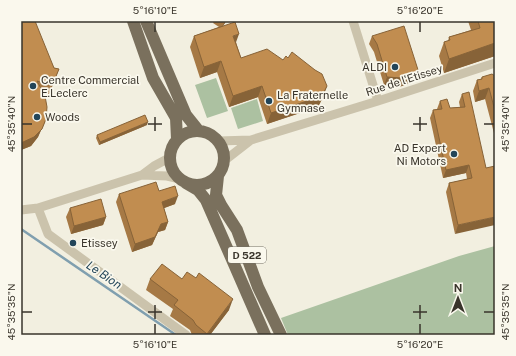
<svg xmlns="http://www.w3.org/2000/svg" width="516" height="356" viewBox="0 0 516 356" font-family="'Public Sans',sans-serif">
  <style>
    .green { fill: #acc1a1 }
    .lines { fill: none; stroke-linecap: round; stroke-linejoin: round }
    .stream { stroke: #809faf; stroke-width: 2.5 }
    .minor { stroke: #cbc3ac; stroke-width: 9 }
    .major { stroke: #7a705d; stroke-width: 12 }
    .wall { fill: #a67945 }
    .shaded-wall { fill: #876338 }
    .building { fill: #c18d50; stroke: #876338 }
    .ticks { fill: none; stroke: #39342b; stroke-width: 1.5 }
    .poi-dot { fill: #224559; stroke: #faf8ed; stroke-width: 1.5 }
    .labels { text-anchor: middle; stroke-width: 3.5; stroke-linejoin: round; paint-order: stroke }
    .shield { fill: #faf8ed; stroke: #736f65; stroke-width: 1 }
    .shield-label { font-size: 10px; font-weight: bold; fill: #39342b }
    .poi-label { font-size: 11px; fill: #39342b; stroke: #faf8ed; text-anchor: start }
    .street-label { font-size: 11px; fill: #39342b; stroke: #faf8ed }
    .water-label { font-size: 12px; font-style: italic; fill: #224559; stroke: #faf8ed }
    .neatline { fill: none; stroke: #39342b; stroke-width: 1.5 }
    .ticks-label { font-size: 10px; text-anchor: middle; fill: #39342b }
  </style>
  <rect width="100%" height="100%" fill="#f2efe0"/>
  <path class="green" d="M 216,78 L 228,111 L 207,118 L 195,85 Z
    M 257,99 L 263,121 L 238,129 L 231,108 Z
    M 495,246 L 495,335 L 288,335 L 281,318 L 459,256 Z"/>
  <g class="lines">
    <path class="stream" d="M 21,229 L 176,335"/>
    <path class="minor" d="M 353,21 L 378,101
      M 219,141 L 251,140 L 378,101 L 495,63
      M 224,161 L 251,140
      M 142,175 L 154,166 L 169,158
      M 38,208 L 48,234 L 186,335
      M 21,210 L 38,208 L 142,175 L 167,176 L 180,179"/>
    <path class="major" d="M 133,21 L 153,78 L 176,118 L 177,139
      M 146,21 L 186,115 L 198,130
      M170 158a27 27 0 1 1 54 0a27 27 0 1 1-54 0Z
      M 218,176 L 216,195 L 221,205 L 237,230 L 258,287 L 281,335
      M 186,183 L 198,190 L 206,200 L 265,335"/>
  </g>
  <path class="wall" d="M 21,21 L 54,68 L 59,69 L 49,95 L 43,92 L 46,119 L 38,137 L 31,146 L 21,150 Z
    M 214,21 L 226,21 L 223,26 L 236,42 L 241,58 L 323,97 L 318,107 L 267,124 L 258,97 L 229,107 L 217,72 L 200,78 L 190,47 L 194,36 L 219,27 L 213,23 Z
    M 468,21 L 495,21 L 495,56 L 444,73 L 439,56 L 444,42 L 448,41 L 449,37 L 471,30 Z
    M 372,36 L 419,73 L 416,81 L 399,87 L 384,85 L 374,52 L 369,44 Z
    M 495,76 L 495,137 L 485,99 L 475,102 L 473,91 L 477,80 L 481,79 L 482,77 Z
    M 462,94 L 486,168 L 455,234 L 446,192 L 449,183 L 467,179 L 466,173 L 443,178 L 430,118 L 433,110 L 437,109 L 440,101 L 450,108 L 460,107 L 459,102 Z
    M 147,125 L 99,145 L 96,138 L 97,135 Z
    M 159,191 L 175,204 L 164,208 L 168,222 L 165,230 L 158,232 L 152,245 L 132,252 L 116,202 L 119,194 Z
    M 70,208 L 106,217 L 103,225 L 71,234 L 66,217 Z
    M 150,279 L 182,279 L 229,310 L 210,335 L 192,335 L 190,330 L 170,316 L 173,309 L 146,290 Z"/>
  <path class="shaded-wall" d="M 225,21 L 226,21 L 225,23 L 221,29 Z
    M 239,34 L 235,45 L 233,36 Z
    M 495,43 L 495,56 L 444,73 L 449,59 Z
    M 221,61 L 217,72 L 200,78 L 204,67 Z
    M 419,73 L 416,81 L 399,87 L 384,85 L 387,77 Z
    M 262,86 L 258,97 L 229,107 L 233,96 Z
    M 327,86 L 323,97 L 318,107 L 267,124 L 271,113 Z
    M 489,88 L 485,99 L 475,102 L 479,91 Z
    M 46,119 L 38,137 L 31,146 L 21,150 L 21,143 Z
    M 148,122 L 147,125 L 99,145 L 100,142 Z
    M 469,165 L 466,173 L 443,178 L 446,170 Z
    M 178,196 L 175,204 L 159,210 L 162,202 Z
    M 106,217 L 103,225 L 71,234 L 74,226 Z
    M 495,217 L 495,225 L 455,234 L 458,225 Z
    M 168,222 L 165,230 L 158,232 L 152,245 L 132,252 L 135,244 L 161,224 Z
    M 233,299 L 229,310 L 210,335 L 207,335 Z"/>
  <path class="building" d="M 21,21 L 35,21 L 54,68 L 59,69 L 52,86 L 37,81 L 45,96 L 47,107 L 46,119 L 42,129 L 34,137 L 21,143 Z
    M 478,21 L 495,21 L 495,43 L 449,59 L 444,42 L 450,40 L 449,37 L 480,28 Z
    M 235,22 L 239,34 L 233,36 L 241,58 L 267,49 L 283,60 L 286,56 L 288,58 L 292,52 L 315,70 L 322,74 L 327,86 L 322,96 L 271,113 L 262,86 L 233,96 L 221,61 L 204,67 L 194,36 Z
    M 404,26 L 419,73 L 402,78 L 387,77 L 377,44 L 372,36 Z
    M 492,74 L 495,76 L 495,111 L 489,88 L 479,91 L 477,80 L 482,79 L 482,77 Z
    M 469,92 L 486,168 L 495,166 L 495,217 L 458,225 L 449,183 L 472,178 L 469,165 L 446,170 L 433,110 L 442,109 L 440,101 L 447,99 L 450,108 L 465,107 L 462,94 Z
    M 145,115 L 148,122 L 100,142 L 97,135 Z
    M 156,182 L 159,191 L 175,186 L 178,196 L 162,202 L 168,222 L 161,224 L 155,237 L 135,244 L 119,194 Z
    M 101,199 L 106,217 L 74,226 L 70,208 Z
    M 162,264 L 182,279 L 187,272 L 196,278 L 199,273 L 233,299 L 207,334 L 196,325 L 193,320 L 174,305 L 178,300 L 150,279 Z"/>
  <path class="ticks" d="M 155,22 L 155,32M 420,22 L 420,32M 155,117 L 155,131M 420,117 L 420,131M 22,124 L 32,124M 148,124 L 162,124M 413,124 L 427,124M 484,124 L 494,124M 155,305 L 155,319M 420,305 L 420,319M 22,312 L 32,312M 148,312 L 162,312M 413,312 L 427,312M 484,312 L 494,312M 155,324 L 155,334M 420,324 L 420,334"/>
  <g class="poi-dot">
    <circle cx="395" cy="67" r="4"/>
    <circle cx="33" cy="86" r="4"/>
    <circle cx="269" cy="101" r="4"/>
    <circle cx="37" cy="117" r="4"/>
    <circle cx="454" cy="154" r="4"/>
    <circle cx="73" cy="243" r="4"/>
  </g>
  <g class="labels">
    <rect class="shield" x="228" y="247" width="38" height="16" rx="3"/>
    <g class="shield-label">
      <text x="247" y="259">D 522</text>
    </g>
    <g class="poi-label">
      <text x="387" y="71" text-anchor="end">ALDI</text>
      <text x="41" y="84">Centre Commercial<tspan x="41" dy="13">E.Leclerc</tspan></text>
      <text x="277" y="99">La Fraternelle<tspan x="277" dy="13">Gymnase</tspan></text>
      <text x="45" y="121">Woods</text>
      <text x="446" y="152" text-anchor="end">AD Expert<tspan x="446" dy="13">Ni Motors</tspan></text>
      <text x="81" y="247">Etissey</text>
    </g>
    <g class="street-label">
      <text transform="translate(404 80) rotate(-18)" y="4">Rue de l'Etissey</text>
    </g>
    <g class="water-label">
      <text transform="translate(104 275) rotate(34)" y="4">Le Bion</text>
    </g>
  </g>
  <rect width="516" height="356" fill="none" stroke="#faf8ed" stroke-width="44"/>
  <g transform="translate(458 298)" stroke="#faf8ed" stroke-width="3" paint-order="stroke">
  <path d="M0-3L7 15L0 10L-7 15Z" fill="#39342b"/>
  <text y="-6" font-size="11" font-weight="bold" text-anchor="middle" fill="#39342b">N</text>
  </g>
  <rect x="22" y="22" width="472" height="312" class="neatline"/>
  <g class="ticks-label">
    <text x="155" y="14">5°16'10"E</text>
    <text x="420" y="14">5°16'20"E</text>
    <text transform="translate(11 124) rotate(-90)" y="4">45°35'40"N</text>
    <text transform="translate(505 124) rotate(-90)" y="4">45°35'40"N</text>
    <text transform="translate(11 312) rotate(-90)" y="4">45°35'35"N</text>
    <text transform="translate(505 312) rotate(-90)" y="4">45°35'35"N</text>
    <text x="155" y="348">5°16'10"E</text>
    <text x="420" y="348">5°16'20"E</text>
  </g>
</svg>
